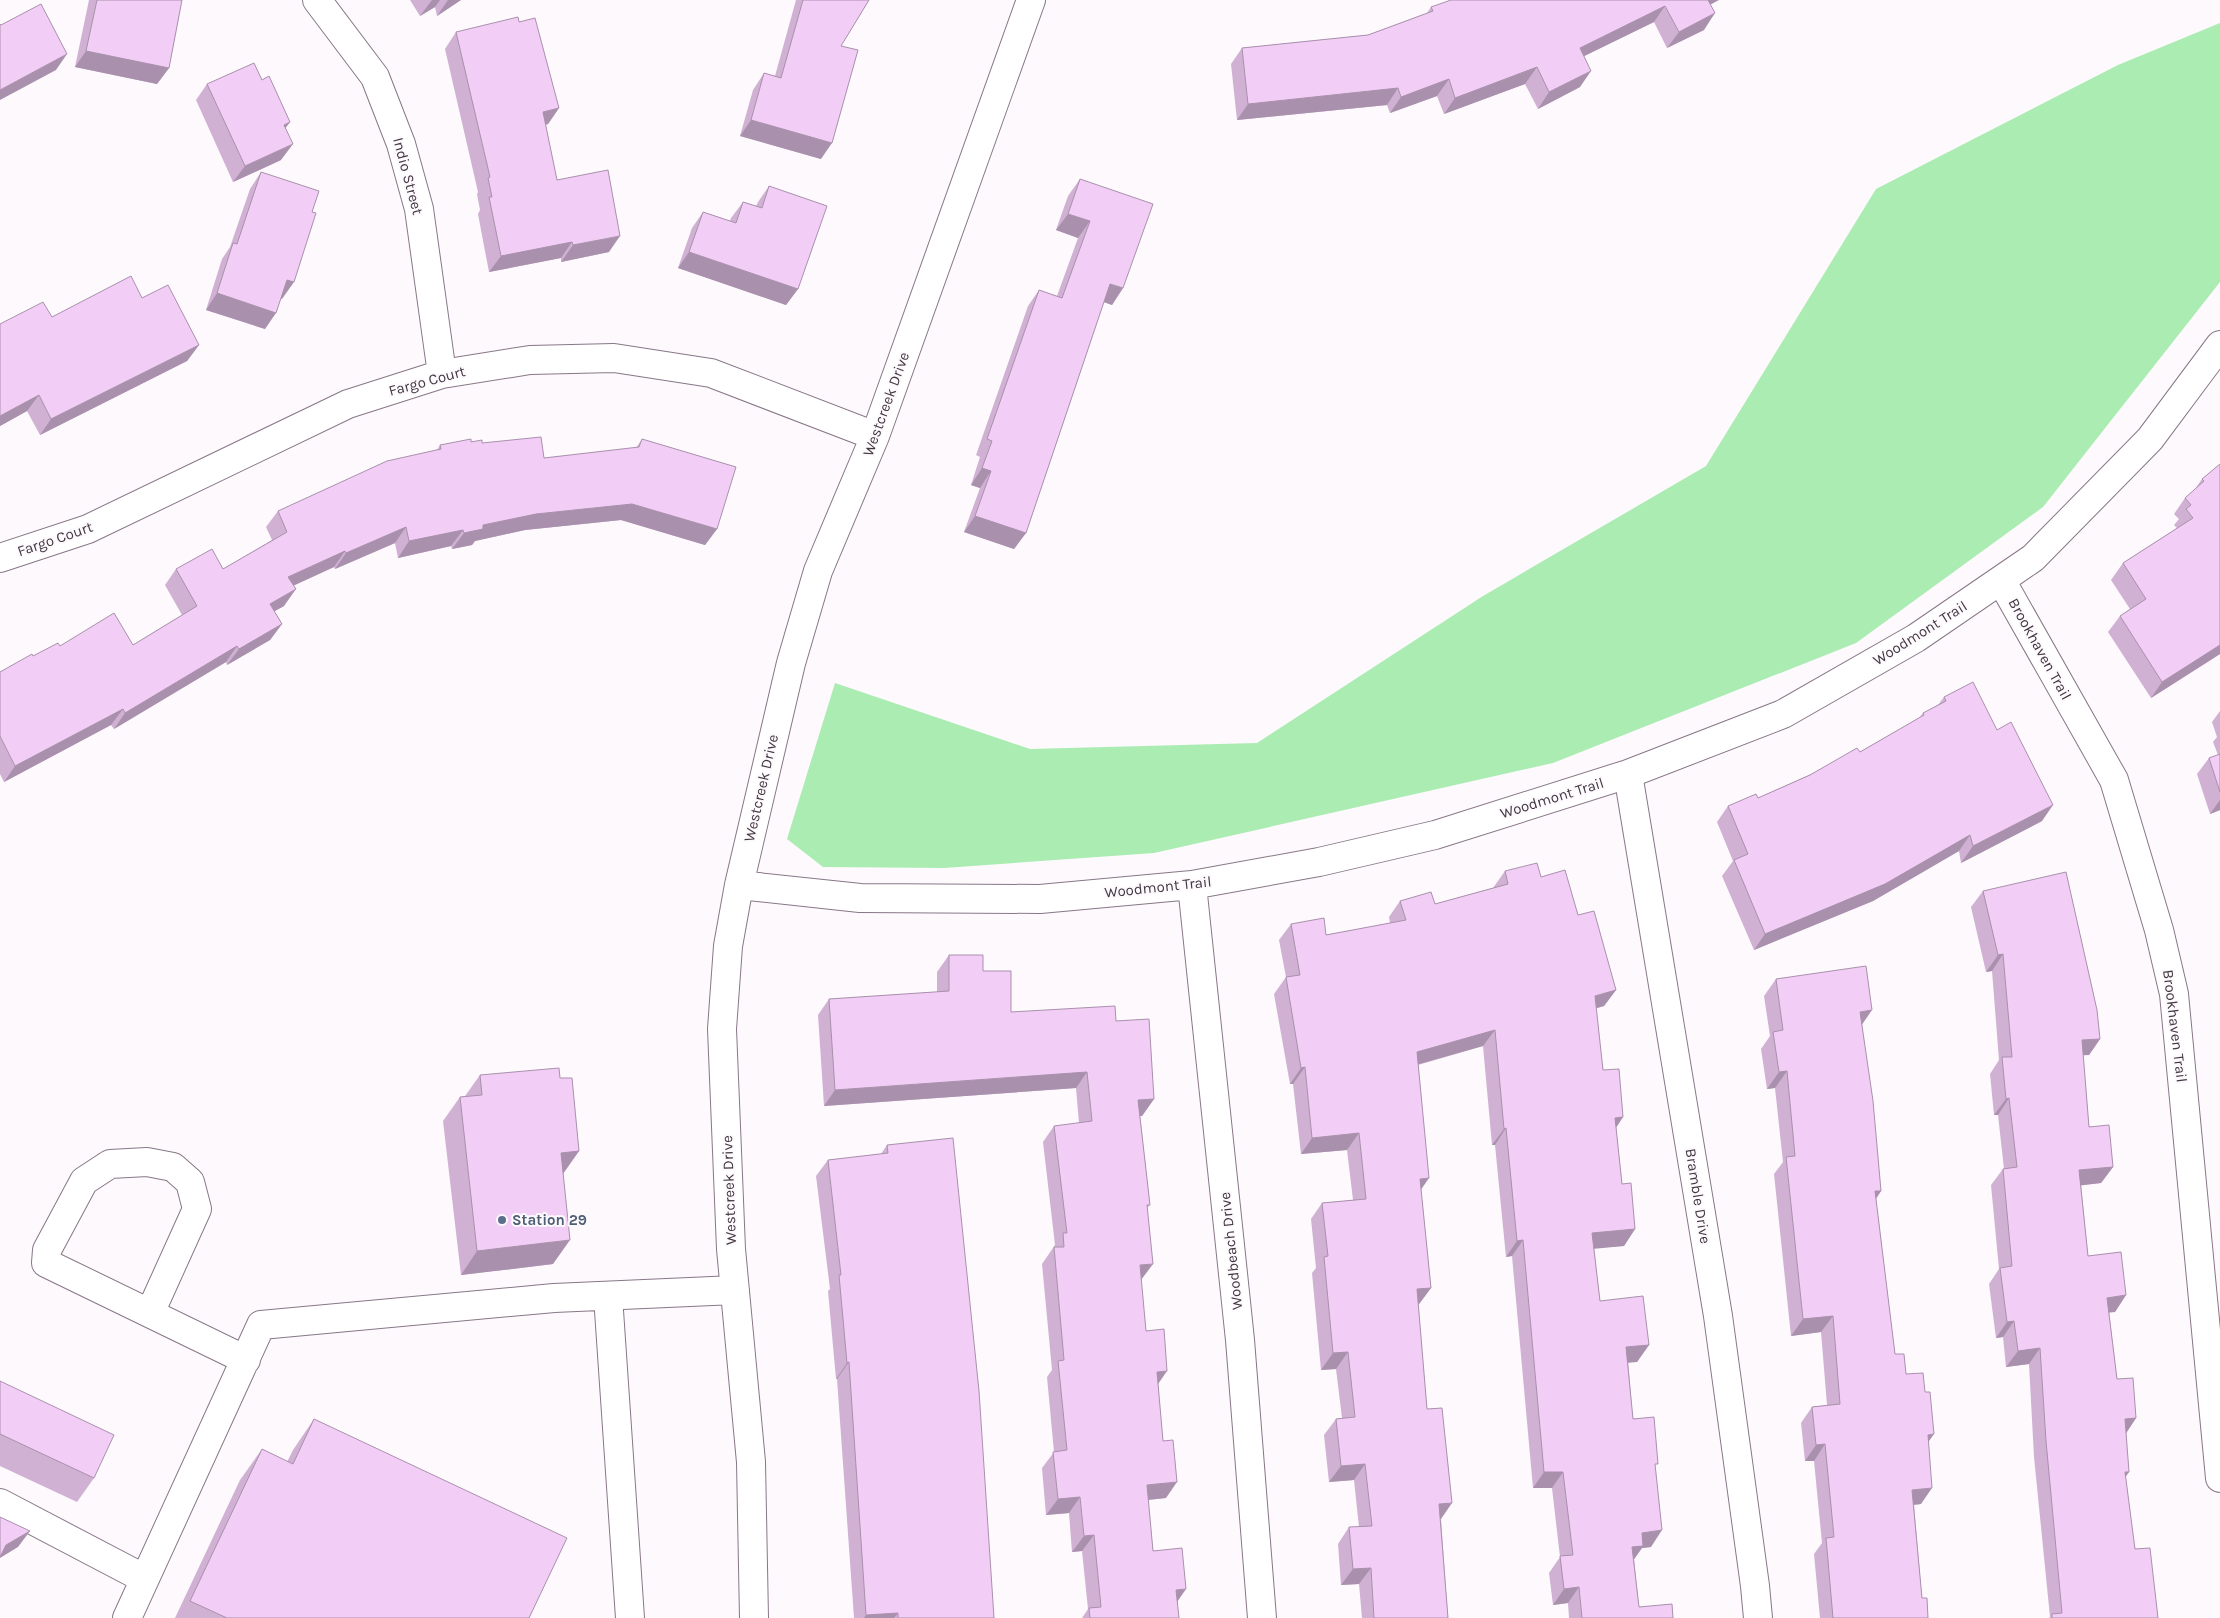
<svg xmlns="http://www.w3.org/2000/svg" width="2220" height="1618" viewBox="0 0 2220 1618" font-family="Karla,sans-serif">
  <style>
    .green { fill: #aaecb1 }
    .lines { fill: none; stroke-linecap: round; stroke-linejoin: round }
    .minor-casing { stroke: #887787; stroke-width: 30 }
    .minor { stroke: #fff; stroke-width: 28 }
    .wall { fill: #d0b1d4 }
    .shaded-wall { fill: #a990ac }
    .building { fill: #f2cef6; stroke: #a990ac }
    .service-dot { fill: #5c6f8a; stroke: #fdf9fd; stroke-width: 2 }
    .labels { text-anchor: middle; stroke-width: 4; stroke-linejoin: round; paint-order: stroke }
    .street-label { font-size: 15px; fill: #413940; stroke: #fdf9fd }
    .service-label { font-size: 15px; font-weight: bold; fill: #4e5e75; stroke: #fdf9fd; text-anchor: start }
  </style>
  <rect width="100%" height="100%" fill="#fdf9fd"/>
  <path class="green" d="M 2220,23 L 2220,282 L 2043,507 L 1856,643 L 1553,763 L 1154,853 L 944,868 L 823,867 L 787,839 L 835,683 L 1030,749 L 1257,743 L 1483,596 L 1706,466 L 1876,189 L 2118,65 Z"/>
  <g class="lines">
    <defs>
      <path id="minor" d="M 317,0 L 375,77 L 401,144 L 419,209 L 442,374
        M 0,558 L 88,529 L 348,404 L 442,374 L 530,360 L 614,358 L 711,373 L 875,436
        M 2001,580 L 2114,780 L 2159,930 L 2174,994 L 2220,1478
        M 1628,774 L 1718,1316 L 1755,1586 L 1758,1618
        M 739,885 L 860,898 L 1040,899 L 1192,885 L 1319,862 L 1435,835 L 1628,774 L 1783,714 L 1916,638 L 2033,558 L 2150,439 L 2220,345
        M 1192,885 L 1240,1340 L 1262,1618
        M 608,1296 L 630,1618
        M 150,1313 L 197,1209 L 190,1182 L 173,1167 L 147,1162 L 110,1164 L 84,1181 L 47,1250 L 46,1263 L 246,1360
        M 0,1503 L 145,1579
        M 127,1618 L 261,1325 L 554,1298 L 735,1290
        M 754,1618 L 751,1462 L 731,1249 L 722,1029 L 728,946 L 739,885 L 791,663 L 818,571 L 875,436 L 1031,0"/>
    </defs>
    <use href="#minor" class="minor-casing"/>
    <use href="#minor" class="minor"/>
  </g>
  <path class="wall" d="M 89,0 L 182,0 L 169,68 L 157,84 L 75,67 Z
    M 410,0 L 461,0 L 437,16 L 435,7 L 420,16 Z
    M 796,0 L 869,0 L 841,46 L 821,159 L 740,136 L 753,90 L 764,73 L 775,76 Z
    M 1710,5 L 1704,30 L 1667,48 L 1654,22 L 1584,56 L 1580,87 L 1538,109 L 1525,84 L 1444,114 L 1437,96 L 1390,113 L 1387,105 L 1237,120 L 1231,64 L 1242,48 L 1368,35 L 1427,13 L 1431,7 Z
    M 519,22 L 559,108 L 548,124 L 545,125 L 557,180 L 609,252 L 561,262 L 561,258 L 489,272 L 478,214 L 480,210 L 477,194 L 478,192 L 445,49 L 456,32 Z
    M 262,80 L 290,122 L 285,128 L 281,160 L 233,182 L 196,100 L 207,84 Z
    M 261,172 L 282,299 L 281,298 L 265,329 L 206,310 L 222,259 L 230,247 L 250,189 Z
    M 1080,179 L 1123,288 L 1112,305 L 1104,302 L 1026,533 L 1014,549 L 964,532 L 980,488 L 971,485 L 980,457 L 976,455 L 1028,306 L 1039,290 L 1057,296 L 1078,238 L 1056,230 L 1068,196 Z
    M 769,186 L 798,289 L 786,305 L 678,268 L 692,228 L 703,212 L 730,221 L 731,218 L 743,202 L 756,206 L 758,202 Z
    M 142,298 L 199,345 L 187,361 L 40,435 L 27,411 L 0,426 L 0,324 L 52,317 Z
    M 642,439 L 717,529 L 705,545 L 621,520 L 525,530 L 475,541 L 472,545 L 452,549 L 451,546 L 398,558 L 395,543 L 335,569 L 334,567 L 293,586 L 284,606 L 274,611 L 282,624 L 270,640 L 227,665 L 226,662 L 114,729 L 111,725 L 4,782 L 0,774 L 0,672 L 33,656 L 60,646 L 133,645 L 182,615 L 165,585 L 176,569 L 223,569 L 272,540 L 266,527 L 278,511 L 437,450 L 440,445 L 471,442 L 482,443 L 544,458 L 636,448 Z
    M 2220,464 L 2220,654 L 2151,698 L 2108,632 L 2120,616 L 2130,609 L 2111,580 L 2123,563 L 2177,528 L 2174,525 L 2179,519 L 2174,514 L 2185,498 L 2195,489 L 2202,479 Z
    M 1944,697 L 2042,821 L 1961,863 L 1959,851 L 1873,901 L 1754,950 L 1722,876 L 1733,861 L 1717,822 L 1728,806 L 1758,798 L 1860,752 L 1919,718 L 1923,713 L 1938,705 Z
    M 2220,711 L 2220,810 L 2210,814 L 2197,774 L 2209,758 L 2218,755 L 2213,742 L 2217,737 L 2212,722 Z
    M 1505,871 L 1541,877 L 1578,915 L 1616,990 L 1604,1006 L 1596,1008 L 1603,1070 L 1623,1117 L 1616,1127 L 1622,1184 L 1635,1229 L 1624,1246 L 1594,1248 L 1600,1301 L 1649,1345 L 1637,1362 L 1628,1362 L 1633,1419 L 1655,1468 L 1651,1547 L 1642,1548 L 1634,1559 L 1639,1607 L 1673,1618 L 1569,1618 L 1568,1603 L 1553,1605 L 1549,1573 L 1560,1557 L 1552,1488 L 1533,1488 L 1512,1256 L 1506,1257 L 1495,1145 L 1492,1145 L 1483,1046 L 1418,1065 L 1421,1189 L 1431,1288 L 1419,1304 L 1418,1304 L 1427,1409 L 1441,1519 L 1448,1618 L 1362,1618 L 1359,1584 L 1341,1585 L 1338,1544 L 1349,1527 L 1359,1527 L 1354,1480 L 1329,1482 L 1324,1435 L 1336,1419 L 1342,1418 L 1336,1369 L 1321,1370 L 1312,1273 L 1316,1268 L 1311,1219 L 1322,1203 L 1353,1200 L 1347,1150 L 1301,1154 L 1293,1084 L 1290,1084 L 1274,994 L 1286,977 L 1279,940 L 1291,924 L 1326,935 L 1390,923 L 1389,917 L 1400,901 L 1435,904 L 1493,888 Z
    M 1983,891 L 2100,1039 L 2089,1055 L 2083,1055 L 2089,1127 L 2113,1167 L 2101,1183 L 2081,1185 L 2088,1256 L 2126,1295 L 2115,1312 L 2109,1312 L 2117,1379 L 2136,1418 L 2126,1433 L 2125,1478 L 2135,1549 L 2158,1618 L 2049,1618 L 2050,1617 L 2034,1457 L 2029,1364 L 2006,1367 L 2003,1337 L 1996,1338 L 1989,1284 L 1999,1269 L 1991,1185 L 2003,1169 L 2004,1169 L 1998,1115 L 1994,1115 L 1990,1074 L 1999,1060 L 1992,971 L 1986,972 L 1971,907 Z
    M 949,955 L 983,971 L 1011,1012 L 1116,1021 L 1154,1099 L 1142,1116 L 1140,1116 L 1150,1205 L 1147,1208 L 1141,1280 L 1146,1331 L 1158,1385 L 1166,1498 L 1148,1500 L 1153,1551 L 1177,1601 L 1179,1618 L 1082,1618 L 1088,1609 L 1082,1551 L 1072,1552 L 1069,1513 L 1046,1515 L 1042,1468 L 1054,1452 L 1047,1377 L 1052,1370 L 1042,1264 L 1055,1245 L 1043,1142 L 1054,1126 L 1079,1123 L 1076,1088 L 824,1106 L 818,1015 L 829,999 L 937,992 L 937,972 Z
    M 1776,979 L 1862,1025 L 1881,1191 L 1876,1199 L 1895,1354 L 1906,1374 L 1928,1442 L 1921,1504 L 1914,1505 L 1922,1598 L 1928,1618 L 1820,1618 L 1814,1554 L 1822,1543 L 1814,1461 L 1805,1461 L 1801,1423 L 1812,1407 L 1827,1405 L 1821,1332 L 1791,1336 L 1774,1174 L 1783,1162 L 1775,1088 L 1767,1089 L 1761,1049 L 1770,1036 L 1764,996 Z
    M 480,1075 L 560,1078 L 579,1151 L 563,1174 L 553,1264 L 461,1275 L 443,1121 L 460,1097 L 465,1096 Z
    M 887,1145 L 994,1618 L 854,1618 L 837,1379 L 836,1379 L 828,1291 L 830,1289 L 816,1176 L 828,1160 L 881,1154 Z
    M 0,1381 L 94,1478 L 77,1502 L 0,1466 Z
    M 314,1419 L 529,1618 L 175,1618 L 240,1480 L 262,1449 L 287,1462 L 293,1450 Z"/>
  <path class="shaded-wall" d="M 432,0 L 440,0 L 435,7 L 420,16 Z
    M 448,0 L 461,0 L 437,16 Z
    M 1704,0 L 1719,0 L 1695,13 Z
    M 1665,6 L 1654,22 L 1568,64 L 1580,48 Z
    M 1715,13 L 1704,30 L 1667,48 L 1679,32 Z
    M 86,51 L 169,68 L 157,84 L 75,67 Z
    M 67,54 L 56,70 L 0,100 L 0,90 Z
    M 1537,67 L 1525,84 L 1444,114 L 1455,98 Z
    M 1591,71 L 1580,87 L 1538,109 L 1549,92 Z
    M 1449,79 L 1437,96 L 1390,113 L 1401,97 Z
    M 1398,88 L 1387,105 L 1237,120 L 1248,104 Z
    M 559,108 L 548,124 L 531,128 L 543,112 Z
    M 751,120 L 832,143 L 821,159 L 740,136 Z
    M 290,122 L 278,138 L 284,125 Z
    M 293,144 L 281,160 L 233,182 L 245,166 Z
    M 1068,214 L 1090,221 L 1078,238 L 1056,230 Z
    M 620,236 L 609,252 L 561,262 L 573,245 Z
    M 572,242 L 561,258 L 489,272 L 501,256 Z
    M 689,252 L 798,289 L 786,305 L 678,268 Z
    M 287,280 L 294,282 L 282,299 L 275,296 Z
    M 1110,284 L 1123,288 L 1112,305 L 1098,300 Z
    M 217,293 L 276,313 L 265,329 L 206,310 Z
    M 199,345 L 187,361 L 40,435 L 51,419 Z
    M 39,395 L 27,411 L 0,426 L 0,416 Z
    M 982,468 L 991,471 L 980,488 L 971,485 Z
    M 632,504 L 717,529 L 705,545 L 621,520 L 525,530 L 475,541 L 472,545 L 452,549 L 464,533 L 483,525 L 536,514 Z
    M 975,516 L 1026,533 L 1014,549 L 964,532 Z
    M 406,527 L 395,543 L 335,569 L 346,553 Z
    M 463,530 L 451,546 L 398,558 L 409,541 Z
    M 345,551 L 334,567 L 277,593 L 288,577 Z
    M 296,589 L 284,606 L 259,620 L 270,604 Z
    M 282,624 L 270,640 L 227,665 L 239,649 Z
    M 2220,645 L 2220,654 L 2151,698 L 2162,682 Z
    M 237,646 L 226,662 L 114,729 L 125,713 Z
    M 123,709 L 111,725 L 4,782 L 15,766 Z
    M 2220,800 L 2220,810 L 2210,814 Z
    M 2053,805 L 2042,821 L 1961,863 L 1973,846 Z
    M 1970,835 L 1959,851 L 1873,901 L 1754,950 L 1765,934 Z
    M 2003,954 L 1992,971 L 1986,972 L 1998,955 Z
    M 1616,990 L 1604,1006 L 1584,1012 L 1595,996 Z
    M 1872,1010 L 1861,1026 L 1860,1012 Z
    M 1495,1030 L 1483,1046 L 1405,1068 L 1417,1052 Z
    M 2100,1039 L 2089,1055 L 2071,1056 L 2082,1040 Z
    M 1305,1067 L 1293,1084 L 1290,1084 L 1301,1068 Z
    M 1787,1071 L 1775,1088 L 1767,1089 L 1779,1072 Z
    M 1087,1072 L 1076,1088 L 824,1106 L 835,1090 Z
    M 2009,1098 L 1998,1115 L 1994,1115 L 2006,1099 Z
    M 1154,1099 L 1142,1116 L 1127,1117 L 1138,1100 Z
    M 1623,1117 L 1612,1134 L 1615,1118 Z
    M 1506,1128 L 1495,1145 L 1492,1145 L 1504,1129 Z
    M 1359,1133 L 1347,1150 L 1301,1154 L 1312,1138 Z
    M 579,1151 L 562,1175 L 561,1153 Z
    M 2113,1167 L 2101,1183 L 2068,1187 L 2079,1170 Z
    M 1429,1178 L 1418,1194 L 1420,1179 Z
    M 1875,1191 L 1881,1191 L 1870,1207 Z
    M 1635,1229 L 1624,1246 L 1581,1250 L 1592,1233 Z
    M 570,1240 L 553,1264 L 461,1275 L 477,1251 Z
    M 1523,1240 L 1512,1256 L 1506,1257 L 1517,1241 Z
    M 1153,1264 L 1141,1280 L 1140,1265 Z
    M 1431,1288 L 1419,1304 L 1405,1305 L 1417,1289 Z
    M 2126,1295 L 2115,1312 L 2096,1314 L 2107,1298 Z
    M 1833,1316 L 1821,1332 L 1791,1336 L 1803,1319 Z
    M 2014,1321 L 2003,1337 L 1996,1338 L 2007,1322 Z
    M 1649,1345 L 1637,1362 L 1615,1364 L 1626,1347 Z
    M 2040,1348 L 2029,1364 L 2006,1367 L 2018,1351 Z
    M 1348,1352 L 1336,1369 L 1321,1370 L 1333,1353 Z
    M 849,1362 L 837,1379 L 836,1379 L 847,1363 Z
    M 1167,1371 L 1156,1387 L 1157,1372 Z
    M 2136,1418 L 2125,1435 L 2125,1419 Z
    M 1934,1434 L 1922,1451 L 1928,1435 Z
    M 1825,1444 L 1814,1461 L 1805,1461 L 1816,1445 Z
    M 1365,1464 L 1354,1480 L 1329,1482 L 1341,1466 Z
    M 1544,1472 L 1563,1472 L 1552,1488 L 1533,1488 Z
    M 2125,1472 L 2129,1472 L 2118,1488 Z
    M 1177,1482 L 1166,1498 L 1136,1501 L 1147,1485 Z
    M 1932,1488 L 1921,1504 L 1901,1506 L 1912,1490 Z
    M 1080,1497 L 1069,1513 L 1046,1515 L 1058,1499 Z
    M 1452,1503 L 1441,1519 L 1427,1521 L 1439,1504 Z
    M 1662,1530 L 1651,1547 L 1642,1548 L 1632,1562 L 1621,1563 L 1642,1533 Z
    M 30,1531 L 18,1547 L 0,1558 L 0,1553 L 6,1545 Z
    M 1094,1535 L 1082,1551 L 1072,1552 L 1084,1536 Z
    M 1371,1568 L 1359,1584 L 1341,1585 L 1353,1569 Z
    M 1579,1587 L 1568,1603 L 1553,1605 L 1564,1589 Z
    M 1186,1589 L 1175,1605 L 1176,1590 Z
    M 898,1613 L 894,1618 L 864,1618 L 866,1615 Z"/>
  <path class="building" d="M 97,0 L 182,0 L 169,68 L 86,51 Z
    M 803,0 L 869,0 L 841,46 L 858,50 L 832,143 L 751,120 L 764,73 L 781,78 Z
    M 1451,0 L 1708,0 L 1715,13 L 1679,32 L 1665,6 L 1580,48 L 1591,71 L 1549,92 L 1537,67 L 1455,98 L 1449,79 L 1401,97 L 1398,88 L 1248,104 L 1242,48 L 1368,35 L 1433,11 L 1431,7 Z
    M 41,4 L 67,54 L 0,90 L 0,24 L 1,25 Z
    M 518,17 L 519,22 L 535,18 L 559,108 L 543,112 L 557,180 L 608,170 L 620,236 L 573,245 L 572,242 L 501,256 L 489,197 L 492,197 L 488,178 L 490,177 L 456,32 Z
    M 254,63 L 262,80 L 269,76 L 290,122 L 284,125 L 293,144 L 245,166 L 207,84 Z
    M 261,172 L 319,191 L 312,212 L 316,213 L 294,282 L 287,280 L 276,313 L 217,293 L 233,243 L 237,244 Z
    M 1080,179 L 1153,204 L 1123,288 L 1110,284 L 1026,533 L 975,516 L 991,471 L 982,468 L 992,441 L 987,439 L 1039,290 L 1062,298 L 1090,221 L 1068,214 Z
    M 769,186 L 827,206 L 798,289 L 689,252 L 703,212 L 736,223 L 743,202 L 762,208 Z
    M 131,276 L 142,298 L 168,285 L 199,345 L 51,419 L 39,395 L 0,416 L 0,324 L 43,302 L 52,317 Z
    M 541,437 L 544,458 L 639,447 L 642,439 L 736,467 L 717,529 L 632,504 L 536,514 L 483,525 L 483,529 L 464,533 L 463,530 L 409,541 L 406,527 L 346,553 L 345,551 L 288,577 L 296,589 L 270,604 L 282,624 L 239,649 L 237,646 L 125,713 L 123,709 L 15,766 L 0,736 L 0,672 L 32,654 L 33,656 L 58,643 L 60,646 L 114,613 L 133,645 L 197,606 L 176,569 L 212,549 L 223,569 L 287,532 L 278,511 L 387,461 L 441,449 L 440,445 L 471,439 L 471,442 L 482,440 L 482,443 Z
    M 2220,464 L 2220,645 L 2162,682 L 2120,616 L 2146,599 L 2123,563 L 2193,518 L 2186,509 L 2191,505 L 2185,498 L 2204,481 L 2202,479 Z
    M 1973,682 L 1997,730 L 2011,722 L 2053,805 L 1973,846 L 1970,835 L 1885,884 L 1765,934 L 1734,860 L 1748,854 L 1728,806 L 1756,794 L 1758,798 L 1810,775 L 1857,748 L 1860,752 L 1924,715 L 1923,713 L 1946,701 L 1944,697 Z
    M 2220,754 L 2220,792 L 2209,758 Z
    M 1537,863 L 1541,877 L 1565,870 L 1578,915 L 1594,911 L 1616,990 L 1595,996 L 1603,1070 L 1619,1069 L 1623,1117 L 1615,1118 L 1622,1184 L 1631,1183 L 1635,1229 L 1592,1233 L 1600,1301 L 1643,1296 L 1649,1345 L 1626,1347 L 1633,1419 L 1654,1417 L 1658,1464 L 1655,1464 L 1662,1530 L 1642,1533 L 1643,1546 L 1632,1547 L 1639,1607 L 1672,1604 L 1673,1618 L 1582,1618 L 1579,1587 L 1564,1589 L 1560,1556 L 1573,1555 L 1563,1472 L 1544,1472 L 1523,1240 L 1517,1241 L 1506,1128 L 1504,1129 L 1495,1030 L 1417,1052 L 1429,1178 L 1420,1179 L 1431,1288 L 1417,1289 L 1427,1409 L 1442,1408 L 1452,1503 L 1439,1504 L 1448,1618 L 1374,1618 L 1371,1568 L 1353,1569 L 1349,1527 L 1372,1526 L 1365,1464 L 1341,1466 L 1336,1419 L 1355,1417 L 1348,1352 L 1333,1353 L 1324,1257 L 1328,1256 L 1322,1203 L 1366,1199 L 1359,1133 L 1312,1138 L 1305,1067 L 1301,1068 L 1286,977 L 1300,975 L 1291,924 L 1324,918 L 1326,935 L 1406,920 L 1400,901 L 1431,892 L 1435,904 L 1508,884 L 1505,871 Z
    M 2066,872 L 2097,1010 L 2100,1039 L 2082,1040 L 2089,1127 L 2109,1125 L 2113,1167 L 2079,1170 L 2088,1256 L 2121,1252 L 2126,1295 L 2107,1298 L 2117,1379 L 2133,1378 L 2136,1418 L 2125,1419 L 2129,1472 L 2125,1472 L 2135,1549 L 2150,1548 L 2158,1618 L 2052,1618 L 2052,1614 L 2062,1613 L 2046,1441 L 2040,1348 L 2018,1351 L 2014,1321 L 2007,1322 L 2000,1268 L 2012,1266 L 2003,1169 L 2017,1167 L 2009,1098 L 2006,1099 L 2002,1057 L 2012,1057 L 2003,954 L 1998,955 L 1983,891 Z
    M 949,955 L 983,955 L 983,971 L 1011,971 L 1011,1012 L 1115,1006 L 1116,1021 L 1149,1019 L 1154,1099 L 1138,1100 L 1150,1205 L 1147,1205 L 1153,1264 L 1140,1265 L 1146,1331 L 1164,1329 L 1167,1371 L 1157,1372 L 1163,1441 L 1173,1440 L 1177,1482 L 1147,1485 L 1153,1551 L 1182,1548 L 1186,1589 L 1176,1590 L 1179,1618 L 1090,1618 L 1089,1608 L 1101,1607 L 1094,1535 L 1084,1536 L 1080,1497 L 1058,1499 L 1053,1452 L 1067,1450 L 1058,1361 L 1064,1360 L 1054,1247 L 1064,1247 L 1063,1233 L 1067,1233 L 1054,1126 L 1092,1121 L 1087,1072 L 835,1090 L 829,999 L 949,991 Z
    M 1866,966 L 1872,1010 L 1860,1012 L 1873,1101 L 1881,1191 L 1875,1191 L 1895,1354 L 1904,1354 L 1906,1374 L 1923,1373 L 1925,1392 L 1930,1392 L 1934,1434 L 1928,1435 L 1932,1488 L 1912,1490 L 1922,1598 L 1927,1598 L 1928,1618 L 1833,1618 L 1826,1538 L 1834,1537 L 1825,1444 L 1816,1445 L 1812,1407 L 1840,1404 L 1833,1316 L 1803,1319 L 1786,1157 L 1795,1156 L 1787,1071 L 1779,1072 L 1773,1032 L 1783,1030 L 1776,979 Z
    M 559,1068 L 560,1078 L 572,1078 L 579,1151 L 561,1153 L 570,1240 L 477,1251 L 460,1097 L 482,1095 L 480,1075 Z
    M 953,1138 L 979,1391 L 994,1618 L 898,1618 L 898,1613 L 866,1615 L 849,1362 L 847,1363 L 839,1275 L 841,1275 L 828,1160 L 888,1153 L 887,1145 Z
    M 0,1381 L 114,1435 L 94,1478 L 0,1434 Z
    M 314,1419 L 567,1538 L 529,1618 L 227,1618 L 190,1601 L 262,1449 L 293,1464 Z
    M 0,1517 L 30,1531 L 6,1545 L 0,1557 Z"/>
  <circle class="service-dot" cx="502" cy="1220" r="5"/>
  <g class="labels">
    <g class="street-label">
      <text transform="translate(408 176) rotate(75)" y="5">Indio Street</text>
      <text transform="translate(427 381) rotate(-15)" y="5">Fargo Court</text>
      <text transform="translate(886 404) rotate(-70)" y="5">Westcreek Drive</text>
      <text transform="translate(55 539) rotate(-19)" y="5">Fargo Court</text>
      <text transform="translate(1920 633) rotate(-32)" y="5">Woodmont Trail</text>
      <text transform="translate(2040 649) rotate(61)" y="5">Brookhaven Trail</text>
      <text transform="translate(761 788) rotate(-77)" y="5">Westcreek Drive</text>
      <text transform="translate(1552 798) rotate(-17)" y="5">Woodmont Trail</text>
      <text transform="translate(1158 887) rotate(-6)" y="5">Woodmont Trail</text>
      <text transform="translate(2175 1026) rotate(83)" y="5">Brookhaven Trail</text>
      <text transform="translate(729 1190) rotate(-92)" y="5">Westcreek Drive</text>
      <text transform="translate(1698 1196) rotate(81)" y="5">Bramble Drive</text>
      <text transform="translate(1231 1251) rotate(-96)" y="5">Woodbeach Drive</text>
    </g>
    <g class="service-label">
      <text x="512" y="1225">Station 29</text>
    </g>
  </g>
</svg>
